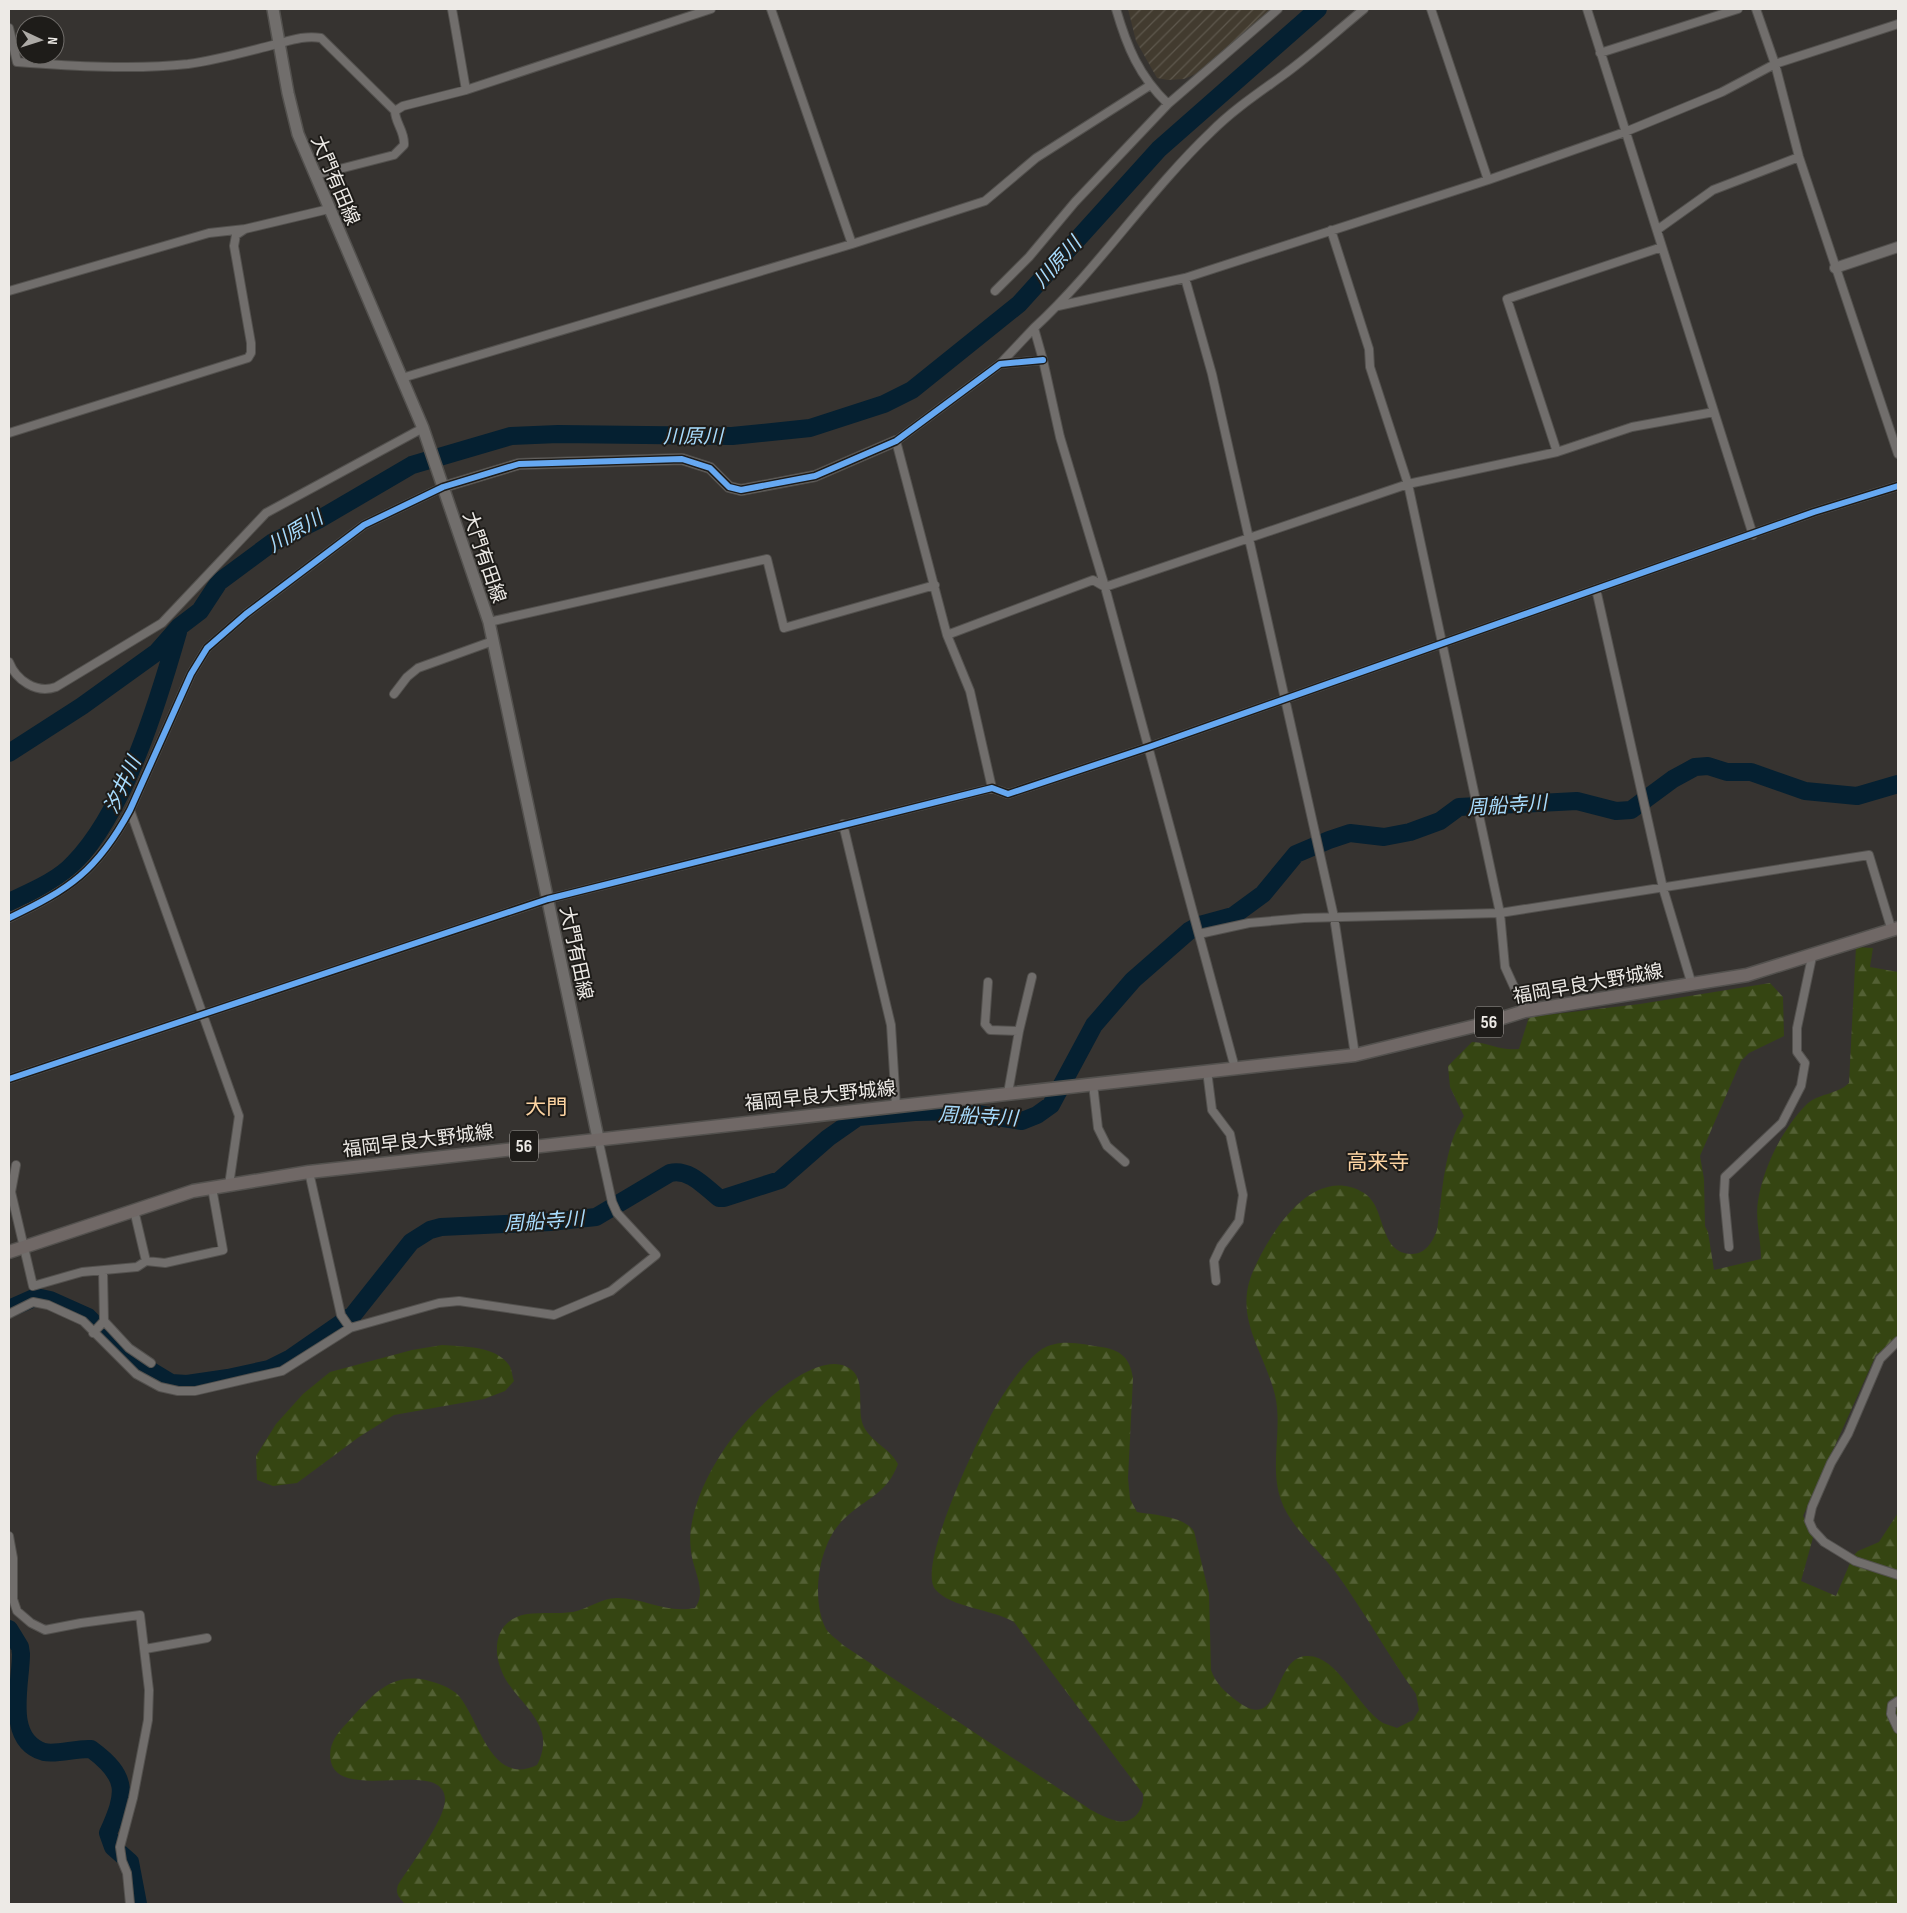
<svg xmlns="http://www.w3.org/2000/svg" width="1907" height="1913" viewBox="0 0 1907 1913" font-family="'Sofia Sans Condensed','Noto Sans JP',sans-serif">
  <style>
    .industrial { fill: url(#industrial-furrows) }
    .forest { fill: url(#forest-firs) }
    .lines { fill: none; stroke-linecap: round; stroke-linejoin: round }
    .river { stroke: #052031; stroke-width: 18 }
    .minor-casing { stroke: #53514e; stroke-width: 10 }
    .tertiary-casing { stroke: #53514e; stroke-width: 12 }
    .secondary-casing { stroke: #53514e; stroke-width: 14 }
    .primary-casing { stroke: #53514e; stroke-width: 15 }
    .minor { stroke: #716e6c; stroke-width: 8 }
    .tertiary { stroke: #716e6c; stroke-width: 10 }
    .secondary { stroke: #716e6c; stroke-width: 11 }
    .primary { stroke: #706866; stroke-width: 12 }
    .cycleway-casing { stroke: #1e1c19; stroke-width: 9 }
    .cycleway { stroke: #66a8f1; stroke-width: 6 }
    .labels { text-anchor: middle; stroke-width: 4; stroke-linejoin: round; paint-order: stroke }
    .shield { fill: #1e1c19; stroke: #afaca8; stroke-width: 1 }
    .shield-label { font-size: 18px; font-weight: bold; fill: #edeae6 }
    .street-label { font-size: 19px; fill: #edeae6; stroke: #1e1c19 }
    .water-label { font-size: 20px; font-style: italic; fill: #a7dbfd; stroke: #1e1c19 }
    .quarter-label { font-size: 21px; fill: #fcd3a1; stroke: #1e1c19 }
  </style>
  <defs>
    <pattern id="industrial-furrows" width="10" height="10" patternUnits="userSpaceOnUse" patternTransform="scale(1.25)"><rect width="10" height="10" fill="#423b2f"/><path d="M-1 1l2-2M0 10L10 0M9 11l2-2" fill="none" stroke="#5e584d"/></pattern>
    <pattern id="forest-firs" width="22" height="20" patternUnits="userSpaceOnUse" patternTransform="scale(1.25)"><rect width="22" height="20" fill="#354512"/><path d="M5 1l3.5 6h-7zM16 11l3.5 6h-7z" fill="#536034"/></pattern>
  </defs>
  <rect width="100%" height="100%" fill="#363330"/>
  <path class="industrial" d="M 1128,9 L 1274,9 L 1198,73 L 1184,79 L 1168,80 L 1157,78 L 1136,41 Z"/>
  <path class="forest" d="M 1856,947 L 1873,948 L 1870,967 L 1898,972 L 1898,1338 L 1876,1355 L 1803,1516 L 1814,1534 L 1801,1581 L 1836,1596 L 1853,1556 L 1858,1551 L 1879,1542 L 1898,1513 L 1898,1904 L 405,1904 C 399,1897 395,1894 398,1885 C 409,1867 446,1819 445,1799 C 444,1757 341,1803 331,1762 C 327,1746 337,1733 348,1722 C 370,1698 389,1672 426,1680 C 437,1683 451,1687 459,1696 C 480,1721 491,1787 537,1765 C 542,1756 545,1743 542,1733 C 535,1709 511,1694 502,1672 C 491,1647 497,1619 527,1614 C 542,1612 558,1614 573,1612 C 588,1609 601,1598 617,1598 C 645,1598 666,1614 695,1608 C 708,1591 692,1569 691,1550 C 689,1537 691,1525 694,1513 C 700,1490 712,1467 725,1448 C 743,1420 811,1349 847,1367 C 867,1376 857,1405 862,1422 C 867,1440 889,1447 898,1464 C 887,1494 866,1498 845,1518 C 819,1541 810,1598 826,1629 C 830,1635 838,1640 843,1645 L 1091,1810 C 1099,1814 1108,1819 1117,1821 C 1134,1825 1145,1808 1143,1794 L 1014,1622 C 993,1609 950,1608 935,1589 C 917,1565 977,1442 991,1415 C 1002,1395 1023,1362 1042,1349 C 1060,1338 1082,1344 1101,1347 C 1121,1350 1130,1358 1133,1378 L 1128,1478 L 1130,1499 L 1137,1512 C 1154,1515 1183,1516 1194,1531 L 1209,1594 L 1211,1670 C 1216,1684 1225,1692 1237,1701 C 1283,1736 1271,1655 1308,1656 C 1338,1656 1358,1708 1383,1723 C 1387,1725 1393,1726 1397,1728 L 1413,1720 L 1419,1710 L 1416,1694 C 1388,1655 1365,1613 1337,1574 C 1320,1550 1291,1529 1281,1500 C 1269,1466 1283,1429 1275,1395 C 1264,1350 1232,1317 1254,1269 C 1271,1231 1314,1163 1364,1193 C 1387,1207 1378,1254 1412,1254 C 1426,1254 1433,1241 1437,1230 C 1443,1193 1443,1148 1464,1116 L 1450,1087 L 1448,1066 L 1472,1042 C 1491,1043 1499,1051 1519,1049 L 1529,1017 L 1640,1004 L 1770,983 L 1783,997 L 1784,1036 L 1749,1053 L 1741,1061 L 1700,1156 L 1704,1179 L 1705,1226 L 1708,1232 L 1714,1270 L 1761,1259 C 1761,1240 1755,1219 1758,1201 C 1763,1168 1782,1130 1805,1106 C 1817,1093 1837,1095 1849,1083 Z
    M 442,1345 C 463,1347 495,1345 509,1365 C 512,1369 512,1376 514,1381 L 505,1391 L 484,1399 L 394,1415 L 359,1437 L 297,1483 L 273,1486 L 257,1480 L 256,1456 L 276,1424 L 303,1394 L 330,1372 L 412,1350 Z"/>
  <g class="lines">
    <path class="river" d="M 9,753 L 82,706 L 157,652 L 179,627 L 200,611 L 219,582 L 273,542 L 318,520 L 412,465 L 511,436 L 558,434 L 732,436 L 810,428 L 884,404 L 912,390 L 1019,304 L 1159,149 L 1318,9
      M 9,902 C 30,892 58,881 74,863 C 125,811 158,702 178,632
      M 9,1309 L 36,1297 L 50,1300 L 88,1317 L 128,1357 L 171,1383 L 187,1384 L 228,1378 L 269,1369 L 291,1358 L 353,1315 L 411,1242 L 430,1230 L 441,1227 L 550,1222 L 596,1217 L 670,1173 C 689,1168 705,1187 719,1198 L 724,1198 L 780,1180 L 828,1138 L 858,1117 L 915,1112 L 959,1111 L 1022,1121 L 1037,1115 L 1051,1105 L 1094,1025 L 1133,980 L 1189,931 L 1200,925 L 1233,916 L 1263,894 L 1296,854 L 1329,840 L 1350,833 L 1384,837 L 1410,832 L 1440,821 L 1459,807 L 1577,801 L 1616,811 L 1631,810 L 1673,779 L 1695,767 L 1708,766 L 1727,772 L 1751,772 L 1805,791 L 1857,796 L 1898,784
      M 9,1629 L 20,1647 L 21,1654 C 21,1684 4,1740 44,1752 C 57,1755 76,1748 91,1749 C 129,1777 126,1793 108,1833 L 113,1847 L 130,1862 L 138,1904"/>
    <defs>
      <path id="minor" d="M 452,9 L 466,90
        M 771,9 L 852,244
        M 1116,9 C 1127,47 1139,76 1168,104
        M 1431,9 L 1488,180
        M 1587,9 L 1753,535
        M 1756,9 L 1775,64 L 1799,157 L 1898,454
        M 9,28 L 17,62 C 71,66 135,70 188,64 C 217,60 245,52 273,45 C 289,41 304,35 321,38 L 395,111 C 395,123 405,131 404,145 L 394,155 L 316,175
        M 1600,53 L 1738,9
        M 395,111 L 403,106 L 466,90 L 711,9
        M 1331,230 L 1369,349 L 1370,367 L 1408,484 L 1500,913 L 1505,967 L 1525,1011
        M 1657,230 L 1713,190 L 1799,157
        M 1185,278 L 1212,374 L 1334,917 L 1355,1055
        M 9,291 L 209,233 L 245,229 L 329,209
        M 995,291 L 1029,257 L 1075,202 L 1168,104 L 1278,9
        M 1058,306 L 1185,278 L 1488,180 L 1625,132 L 1722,92 L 1775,64 L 1898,24
        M 1043,360 L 1000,364 L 896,441 L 947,635 L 1093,580 L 1105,587 L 1408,484 L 1557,452 L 1632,427 L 1714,412
        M 1000,364 L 1034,328
        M 402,378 L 852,244 L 985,201 L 1036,158 L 1149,86
        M 9,433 L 248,358 L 251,353 L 251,343 L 234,246 L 236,235 L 245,229
        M 1557,452 L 1507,299 L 1662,247
        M 1596,589 L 1663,888 L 1692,985
        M 489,622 L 767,559 L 784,628 L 935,585
        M 947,635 L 970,691 L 992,788
        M 9,662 C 16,680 36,694 56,687 L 162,623 L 266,513 L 423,428
        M 394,694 L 407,677 L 418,668 L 493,641
        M 130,810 L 239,1116 L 229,1185
        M 843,824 L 891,1025 L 896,1106
        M 9,918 C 70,889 97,871 130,810 L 191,674 L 207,648 L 246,614 L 364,525 L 443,487
        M 1199,934 L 1249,923 L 1304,918 L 1500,913 L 1869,855 L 1892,931
        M 988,982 L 985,1024 L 990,1030 L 1019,1031
        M 1235,1068 L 1105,587 L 1060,437 L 1043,360 L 1034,328 C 1099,268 1147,193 1211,132 C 1233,110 1257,94 1282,76 C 1311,55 1337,31 1364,9
        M 1207,1071 L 1212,1110 L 1230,1134 L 1243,1195 L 1239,1221 L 1221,1246 L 1214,1261 L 1216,1281
        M 9,1079 L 548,899 L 992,788 L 1008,794 L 1149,747 L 1814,512 L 1898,486
        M 1093,1084 L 1098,1128 L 1107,1146 L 1125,1162
        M 1008,1093 L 1019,1031 L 1032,977
        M 16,1165 L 11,1192 L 33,1286 L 82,1272 L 137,1267 L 146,1261
        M 309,1172 L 341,1315 L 350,1328
        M 134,1210 L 146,1261 L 165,1263 L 223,1250 L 212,1188
        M 1729,1247 L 1724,1195 L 1725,1177 L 1782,1123 L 1801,1086 L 1805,1063 L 1797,1052 L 1797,1028 L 1812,957
        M 9,1314 L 33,1302 L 48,1305 L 83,1321 L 136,1374 L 160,1387 L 178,1391 L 195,1391 L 282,1371 L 350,1328 L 439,1303 L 459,1301 L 554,1315 L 611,1291 L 656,1255 L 617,1213 L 612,1202 L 598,1138
        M 104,1321 L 129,1348 L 151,1363
        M 93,1333 L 104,1321 L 103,1271
        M 1898,1341 L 1880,1359 L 1848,1434 L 1831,1463 L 1812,1507 L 1809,1521 L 1813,1530 L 1824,1542 L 1855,1561 L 1898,1575
        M 9,1536 L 13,1558 L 13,1599 L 17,1611 L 31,1623 L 45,1630 L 81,1623 L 140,1615 L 149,1690 L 148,1720 L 133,1798 L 120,1847 L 122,1861 L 127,1873 L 130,1904
        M 145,1649 L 207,1638
        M 1898,1701 L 1892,1705 L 1891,1714 L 1898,1729"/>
      <path id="tertiary" d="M 1835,268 L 1898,247
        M 443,487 L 519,464 L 682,459 L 710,468 L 729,487 L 741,490 L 815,476 L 896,441"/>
      <path id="secondary" d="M 273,9 L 288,93 L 298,134 L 423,428 L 489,622 L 598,1138"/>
      <path id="primary" d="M 9,1252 L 193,1191 L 309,1172 L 1355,1055 L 1483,1024 L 1525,1011 L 1747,975 L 1898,928"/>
    </defs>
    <use href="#minor" class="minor-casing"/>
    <use href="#tertiary" class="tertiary-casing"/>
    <use href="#secondary" class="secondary-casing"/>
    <use href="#primary" class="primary-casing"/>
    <use href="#minor" class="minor"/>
    <use href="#tertiary" class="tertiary"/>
    <use href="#secondary" class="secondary"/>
    <use href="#primary" class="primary"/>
    <defs>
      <path id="cycleway" d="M 9,918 C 70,889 97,871 130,810 L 191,674 L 207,648 L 246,614 L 364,525 L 443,487 L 519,464 L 682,459 L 710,468 L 729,487 L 741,490 L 815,476 L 896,441 L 1000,364 L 1043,360
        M 9,1079 L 548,899 L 992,788 L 1008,794 L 1149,747 L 1814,512 L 1898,486"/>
    </defs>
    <use href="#cycleway" class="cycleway-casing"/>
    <use href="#cycleway" class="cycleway"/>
  </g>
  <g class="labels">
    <g class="shield">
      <rect x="1475" y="1006.5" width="28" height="31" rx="4"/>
      <rect x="510" y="1130.5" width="28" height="31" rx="4"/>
    </g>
    <g class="shield-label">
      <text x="1489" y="1028">56</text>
      <text x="524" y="1152">56</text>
    </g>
    <g class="street-label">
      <text transform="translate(336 180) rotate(67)" y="7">大門有田線</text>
      <text transform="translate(485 557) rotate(71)" y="7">大門有田線</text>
      <text transform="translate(577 953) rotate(78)" y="7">大門有田線</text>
      <text transform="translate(1588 983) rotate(-10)" y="7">福岡早良大野城線</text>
      <text transform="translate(820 1095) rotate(-6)" y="7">福岡早良大野城線</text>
      <text transform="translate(418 1140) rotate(-7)" y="7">福岡早良大野城線</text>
    </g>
    <g class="water-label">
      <text transform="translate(1057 262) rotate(-48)" y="7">川原川</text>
      <text x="693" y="443">川原川</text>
      <text transform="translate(295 531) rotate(-31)" y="7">川原川</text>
      <text transform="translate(122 785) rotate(-65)" y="7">汐井川</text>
      <text transform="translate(1507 805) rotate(-4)" y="7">周船寺川</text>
      <text transform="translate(978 1116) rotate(3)" y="7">周船寺川</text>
      <text transform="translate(544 1221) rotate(-4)" y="7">周船寺川</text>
    </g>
    <g class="quarter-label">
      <text x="546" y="1114">大門</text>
      <text x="1378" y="1169">高来寺</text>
    </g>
  </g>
  <rect width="1907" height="1913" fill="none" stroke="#edeae6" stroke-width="20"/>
  <g transform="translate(40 40) rotate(94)"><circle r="24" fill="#1e1c19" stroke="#716e6b"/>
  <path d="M0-4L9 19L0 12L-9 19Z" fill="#adaaa6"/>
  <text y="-8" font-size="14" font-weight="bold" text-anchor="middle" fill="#edeae6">N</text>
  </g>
</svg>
